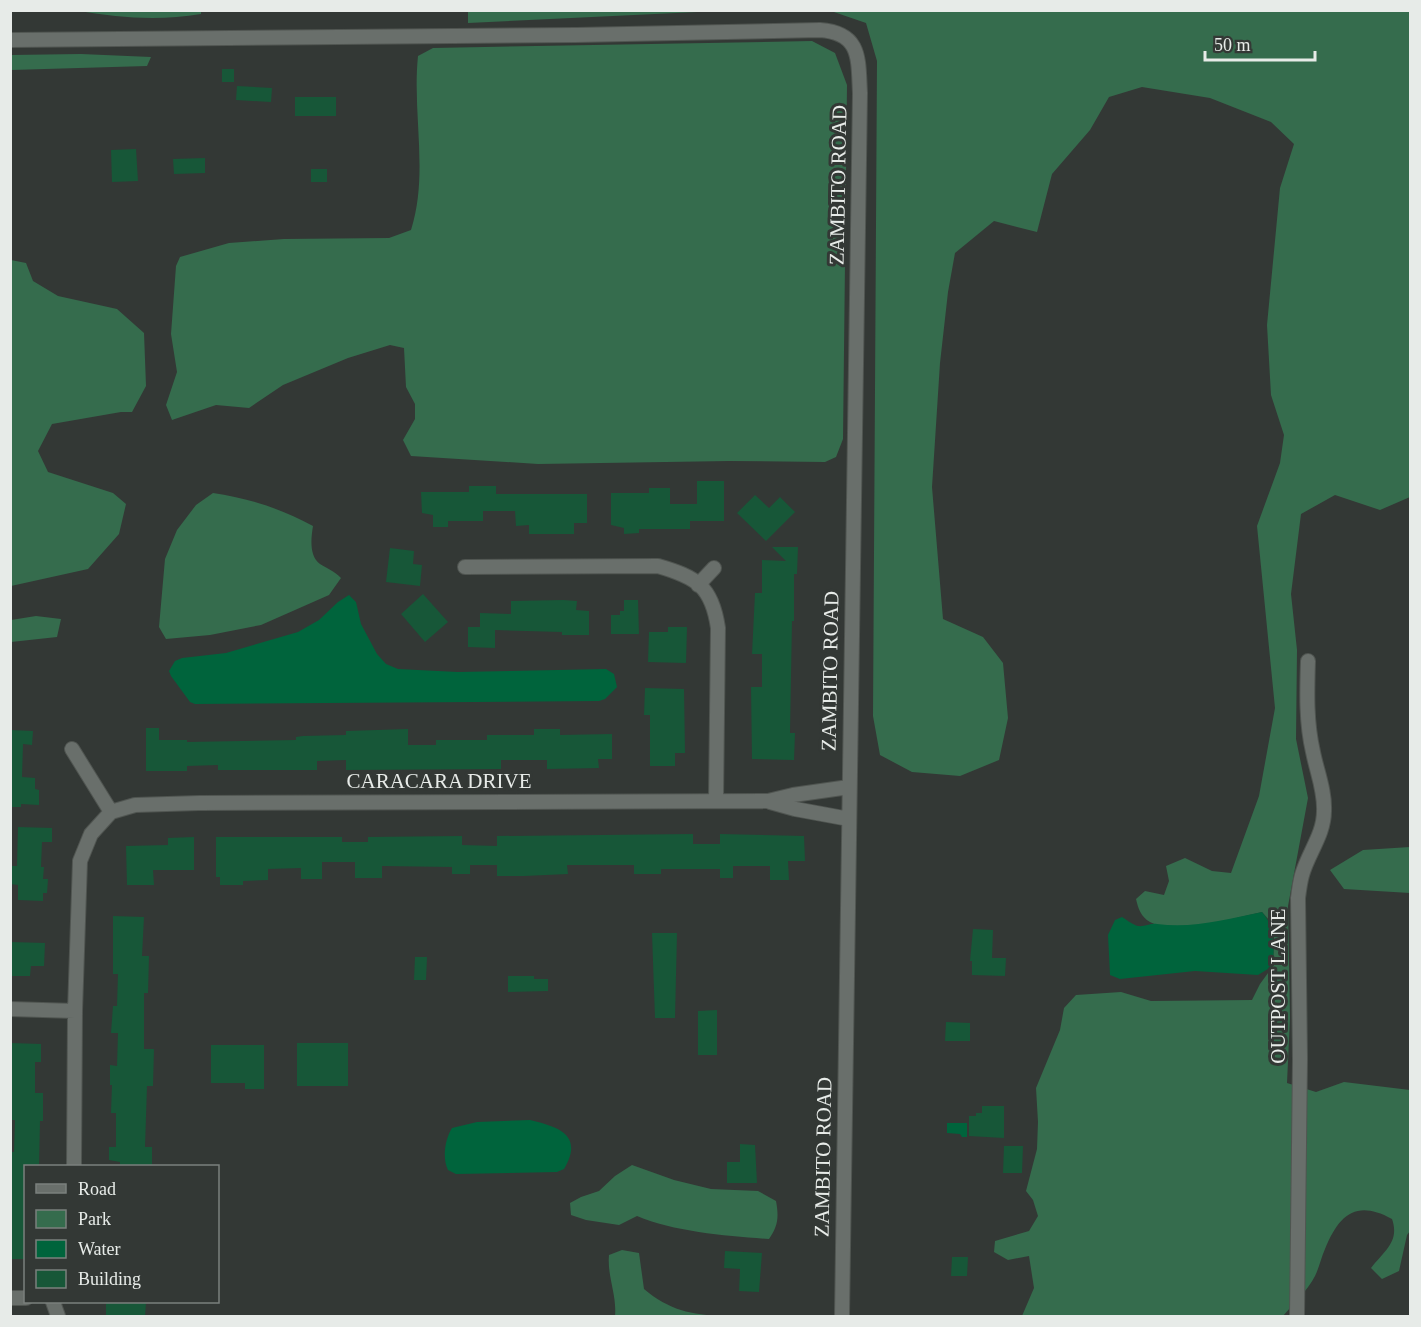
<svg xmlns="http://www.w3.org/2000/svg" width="1421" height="1327" viewBox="0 0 1421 1327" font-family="'Times New Roman',serif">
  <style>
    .green { fill: #356c4d }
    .water { fill: #00643c }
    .building { fill: #175738 }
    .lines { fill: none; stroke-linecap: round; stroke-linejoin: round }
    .street-casing { stroke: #505551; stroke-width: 16 }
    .street { stroke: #696f6b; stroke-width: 14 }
    .labels { text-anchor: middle; stroke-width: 6; stroke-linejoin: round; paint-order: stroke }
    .street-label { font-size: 21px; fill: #e7ebe8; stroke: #333835 }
  </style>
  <rect width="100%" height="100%" fill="#333835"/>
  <path class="green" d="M 79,11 L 201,11 L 201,14 C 160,21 119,18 79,11 Z
    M 468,11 L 468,10 L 789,11 L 697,12 L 468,23 Z
    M 831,11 L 1410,11 L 1410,497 L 1380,510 L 1335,495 L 1301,514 L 1291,594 L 1297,650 L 1296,739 L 1308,798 L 1288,906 L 1290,1018 L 1287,1083 L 1316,1092 L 1344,1082 L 1410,1090 L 1410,1231 L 1407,1235 L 1399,1271 L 1382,1279 L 1371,1268 C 1384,1251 1400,1242 1392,1219 C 1356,1199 1339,1215 1325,1249 C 1321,1258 1319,1268 1315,1276 C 1308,1290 1293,1304 1283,1316 L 1022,1316 L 1034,1288 L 1029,1256 L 1008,1260 L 994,1252 L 995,1241 L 1029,1231 L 1038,1216 L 1033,1200 L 1026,1191 L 1037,1149 L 1038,1122 L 1036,1088 L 1060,1030 L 1064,1008 L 1076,995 L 1121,992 L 1151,1001 L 1252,1000 L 1260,984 L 1273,966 L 1274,937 L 1270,921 L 1262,912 C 1234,918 1176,936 1150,922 C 1141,917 1138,908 1136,899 L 1145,891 L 1164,895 L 1169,881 L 1166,866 L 1185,858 L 1212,871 L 1231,873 L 1259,796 L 1275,708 L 1257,526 L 1280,463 L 1284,435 L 1271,395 L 1267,325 L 1280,188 L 1294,144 L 1271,122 L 1210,98 L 1142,87 L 1109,97 L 1090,130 L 1052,174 L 1037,232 L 994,221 L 955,253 L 948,292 L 940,363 L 932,487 L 943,619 L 983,637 L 1003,663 L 1008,718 L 999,760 L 960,776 L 912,772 L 880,755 L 873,716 L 877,61 L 866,23 Z
    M 812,41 L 835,53 L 847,85 L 843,439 L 836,457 L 825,462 L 729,461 L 538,464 L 411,456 L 403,440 L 415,419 L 415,404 L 406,387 L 404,348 L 390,345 L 348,358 L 283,385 L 249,408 L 216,405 L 172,420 L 166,405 L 177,372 L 171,334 L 176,266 L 180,257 L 229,243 L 284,239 L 389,238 L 411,230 C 429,173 412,114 418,56 L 433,48 Z
    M 81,54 L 151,57 L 147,66 L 11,70 L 11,55 Z
    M 11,260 L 26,263 L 33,281 L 58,296 L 117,309 L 144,333 L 146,386 L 132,412 L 121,412 L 52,424 L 38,451 L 48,472 L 113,493 L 126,504 L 119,534 L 88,569 L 11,586 Z
    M 213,493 C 248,498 282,509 313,526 C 311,538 309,556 320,564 C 328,569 334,571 341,578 L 329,595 L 261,625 L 210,635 L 166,639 L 159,627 L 165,559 L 177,530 L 196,505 Z
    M 36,616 L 61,619 L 57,637 L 11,642 L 11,620 Z
    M 1410,847 L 1410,893 L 1344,889 L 1330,870 L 1363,850 Z
    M 632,1165 L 674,1180 L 711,1189 L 758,1191 L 776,1201 C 779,1217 778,1226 769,1239 C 728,1236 674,1232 637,1216 L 619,1225 L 586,1220 L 571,1215 L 570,1203 L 581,1197 L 599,1191 L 615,1176 Z
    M 622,1250 L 639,1253 L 644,1289 C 669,1310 691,1315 724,1316 C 736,1316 750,1314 762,1316 L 615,1316 C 617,1295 607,1276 609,1255 Z"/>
  <path class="water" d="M 349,595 L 356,602 L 361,624 L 377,654 L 386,664 L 398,669 L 458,672 L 606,669 L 614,674 L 617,687 L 605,699 L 599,701 L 195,704 L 190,702 L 171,676 L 169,671 L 175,661 L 182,658 L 226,653 L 298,632 L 319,620 L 338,602 Z
    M 1262,912 C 1276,928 1274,945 1273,966 L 1258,975 L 1195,971 L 1120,979 L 1110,975 L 1108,935 L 1115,920 L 1122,917 C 1127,920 1133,925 1138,926 C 1144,927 1151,923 1157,924 C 1193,929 1227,919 1262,912 Z
    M 530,1120 C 559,1127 584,1135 564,1169 L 557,1172 L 456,1174 L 448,1170 C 442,1158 445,1139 452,1128 L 477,1122 Z
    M 947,1123 L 967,1123 L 967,1137 L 962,1137 L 960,1134 L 947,1133 Z"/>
  <path class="building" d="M 222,69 L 234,69 L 234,82 L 222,82 Z
    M 237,86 L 272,88 L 271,102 L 236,100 Z
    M 295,97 L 336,97 L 336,116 L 295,116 Z
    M 136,149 L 138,181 L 112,182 L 111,150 Z
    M 205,158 L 205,173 L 174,174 L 173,159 Z
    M 311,169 L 327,169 L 327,182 L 311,182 Z
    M 697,481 L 724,481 L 724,521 L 690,521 L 690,529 L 639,529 L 639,533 L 624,534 L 624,528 L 611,525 L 611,493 L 649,493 L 649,488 L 670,488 L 670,504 L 697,504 Z
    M 469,486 L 496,486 L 496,494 L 587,494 L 587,523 L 574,523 L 574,534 L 529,534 L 529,525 L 516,526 L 515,511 L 483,511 L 483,521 L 448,521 L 448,527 L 433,527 L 433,515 L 422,513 L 421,492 L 469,492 Z
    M 755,495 L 769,508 L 780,497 L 795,512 L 766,541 L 737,513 Z
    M 772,547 L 798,547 L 797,574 L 794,574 L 794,621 L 792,621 L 790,733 L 795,733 L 794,760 L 752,759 L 751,687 L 762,687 L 762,654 L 752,654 L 755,593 L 762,593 L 762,560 L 786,561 Z
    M 390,548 L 414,551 L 413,564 L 422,565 L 420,586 L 386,582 Z
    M 423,594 L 448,622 L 425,642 L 401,614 Z
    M 563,600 L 577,601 L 576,610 L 589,611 L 589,635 L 562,635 L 562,632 L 495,630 L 495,648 L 468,647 L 468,627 L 480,627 L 480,613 L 511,614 L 511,601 Z
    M 624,600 L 638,600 L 639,634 L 611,634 L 611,615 L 620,615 L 620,611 L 624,611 Z
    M 668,627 L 687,627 L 686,663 L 648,662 L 649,632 L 668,632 Z
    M 645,688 L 684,689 L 685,753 L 675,753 L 675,766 L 650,766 L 650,715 L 644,715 Z
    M 146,728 L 159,728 L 159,740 L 187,740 L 187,742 L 296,740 L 296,737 L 303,736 L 346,735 L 346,731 L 408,729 L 408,745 L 436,745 L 436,740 L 487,740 L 487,735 L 534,735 L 534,729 L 560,729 L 560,735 L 612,734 L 612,759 L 598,759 L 599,768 L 547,769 L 547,760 L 501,760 L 501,769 L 346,770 L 346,760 L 317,761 L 317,770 L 218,770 L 218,765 L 187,766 L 187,771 L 146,771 Z
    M 10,730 L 33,731 L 32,745 L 23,744 L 22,777 L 35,778 L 35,789 L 39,790 L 39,805 L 21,804 L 21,807 L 10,807 Z
    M 18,827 L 52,828 L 52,842 L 42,842 L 41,867 L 44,867 L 43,879 L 48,879 L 47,893 L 43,893 L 43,901 L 18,900 L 18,885 L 10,884 L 10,866 L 17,866 Z
    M 693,834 L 693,844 L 720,844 L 720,834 L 804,836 L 805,861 L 788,861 L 789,880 L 770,880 L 770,866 L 733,866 L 733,878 L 720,878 L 720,869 L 661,869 L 661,874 L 634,874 L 634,865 L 567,865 L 568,874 L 524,876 L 497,876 L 497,865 L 470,865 L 470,874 L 452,874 L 452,867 L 382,866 L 382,878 L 355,878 L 355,862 L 322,862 L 322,879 L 301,879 L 301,868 L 268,869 L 268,880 L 243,881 L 243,885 L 220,885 L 220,877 L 216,877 L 216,837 L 342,837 L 342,842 L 368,842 L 368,837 L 462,836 L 462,845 L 497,846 L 497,836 Z
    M 194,837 L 194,870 L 153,870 L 154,885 L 127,885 L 126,846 L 168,845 L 168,838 Z
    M 113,916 L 144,917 L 142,956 L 149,956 L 148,993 L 144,993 L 144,1049 L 154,1049 L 153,1086 L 147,1086 L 145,1147 L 152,1147 L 152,1167 L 120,1167 L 120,1162 L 109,1160 L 109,1147 L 116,1147 L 116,1113 L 111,1113 L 112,1085 L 110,1085 L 110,1065 L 117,1066 L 118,1033 L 111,1033 L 113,1006 L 117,1006 L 118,974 L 113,974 Z
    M 973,929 L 993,930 L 992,958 L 1006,958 L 1005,976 L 972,975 L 972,961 L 970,961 Z
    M 652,933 L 677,933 L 675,1018 L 655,1018 Z
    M 10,942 L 45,943 L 44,966 L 31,966 L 30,976 L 10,976 Z
    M 415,957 L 427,957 L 426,980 L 414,980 Z
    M 508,976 L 534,976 L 534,979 L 548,979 L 548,991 L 508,992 Z
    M 717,1010 L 717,1055 L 698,1055 L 698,1011 Z
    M 946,1022 L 970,1023 L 970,1041 L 945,1041 Z
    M 10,1043 L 41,1044 L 41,1062 L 35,1062 L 35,1093 L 43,1093 L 43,1121 L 40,1121 L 39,1167 L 26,1167 L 26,1259 L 10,1259 L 10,1152 L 14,1152 L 15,1120 L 10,1120 Z
    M 297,1043 L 348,1043 L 348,1086 L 297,1086 Z
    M 211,1045 L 264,1045 L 264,1089 L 245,1089 L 245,1083 L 211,1083 Z
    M 982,1106 L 1004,1106 L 1004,1138 L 969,1136 L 969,1116 L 976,1116 L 976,1113 L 982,1113 Z
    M 740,1144 L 755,1145 L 757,1183 L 727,1183 L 727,1162 L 740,1162 Z
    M 1004,1146 L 1023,1146 L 1022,1173 L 1003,1173 Z
    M 725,1251 L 762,1253 L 759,1292 L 739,1291 L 740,1269 L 724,1268 Z
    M 952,1257 L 968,1257 L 967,1276 L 951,1276 Z
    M 110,1302 L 146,1302 L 145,1317 L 106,1316 L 106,1303 Z"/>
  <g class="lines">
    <defs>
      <path id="street" d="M 10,40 L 576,35 L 820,30 C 862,33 858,60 860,93 L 842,1316
        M 465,567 L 658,566 C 696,577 712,586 718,628 L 716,801
        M 698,585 L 714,568
        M 72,749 L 111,812
        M 770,802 L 795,809 L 849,819
        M 10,1009 L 75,1011
        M 74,1166 L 75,1011 L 80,861 L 91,834 L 111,812 L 135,805 L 199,803 L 768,801 L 793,795 L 849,787
        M 10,1298 L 26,1298
        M 53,1302 L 58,1316
        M 1297,1316 L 1300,1059 L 1298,898 C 1299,890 1300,882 1302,875 C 1308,853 1324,835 1324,811 C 1325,791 1317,772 1313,752 C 1306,722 1307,692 1308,661"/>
    </defs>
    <use href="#street" class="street-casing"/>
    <use href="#street" class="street"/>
  </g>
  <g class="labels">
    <g class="street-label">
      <text transform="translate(838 185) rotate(-89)" y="7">ZAMBITO ROAD</text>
      <text transform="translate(830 671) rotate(-89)" y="7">ZAMBITO ROAD</text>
      <text x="439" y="788">CARACARA DRIVE</text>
      <text transform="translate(1278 986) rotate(-90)" y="7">OUTPOST LANE</text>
      <text transform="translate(823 1157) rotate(-89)" y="7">ZAMBITO ROAD</text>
    </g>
  </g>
  <rect width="1421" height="1327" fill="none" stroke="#e7ebe8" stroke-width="24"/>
  <rect x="24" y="1165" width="195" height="138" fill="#333835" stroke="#7b807d" stroke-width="1.5"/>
  <rect x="36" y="1184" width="30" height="9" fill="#696f6b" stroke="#7b807d" stroke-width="1.5"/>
  <text x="78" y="1195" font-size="18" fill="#e7ebe8">Road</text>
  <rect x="36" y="1210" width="30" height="18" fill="#356c4d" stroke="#7b807d" stroke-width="1.5"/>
  <text x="78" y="1225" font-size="18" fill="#e7ebe8">Park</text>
  <rect x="36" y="1240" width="30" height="18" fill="#00643c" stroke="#7b807d" stroke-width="1.5"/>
  <text x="78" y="1255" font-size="18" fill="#e7ebe8">Water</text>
  <rect x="36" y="1270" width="30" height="18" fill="#175738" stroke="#7b807d" stroke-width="1.5"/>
  <text x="78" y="1285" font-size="18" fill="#e7ebe8">Building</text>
  <path d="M1205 51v9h110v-9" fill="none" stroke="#e7ebe8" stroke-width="3"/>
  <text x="1214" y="51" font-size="18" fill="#e7ebe8" stroke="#333835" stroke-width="4.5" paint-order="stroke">50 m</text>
</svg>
